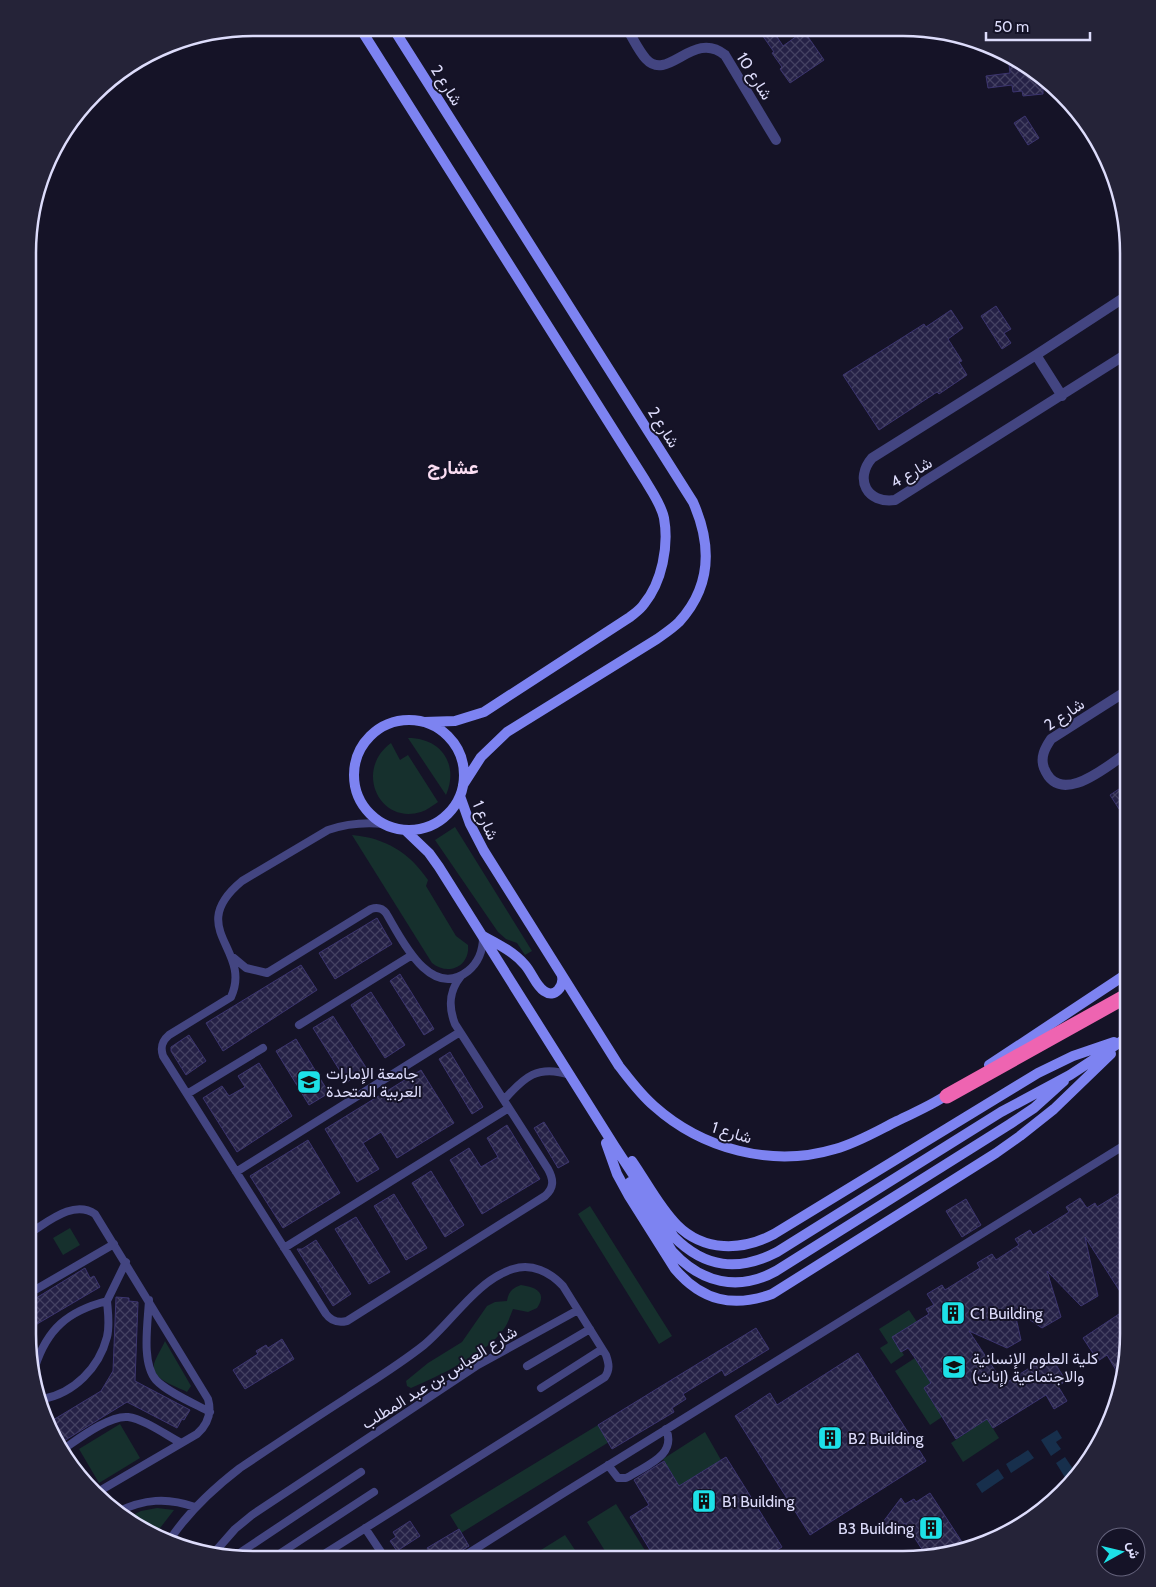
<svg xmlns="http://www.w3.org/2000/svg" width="1156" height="1587" viewBox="0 0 1156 1587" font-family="Cabin,Vazirmatn,sans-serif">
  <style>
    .green { fill: #16302d }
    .water { fill: #172f4c }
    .building { fill: url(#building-cross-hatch); stroke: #3c356f }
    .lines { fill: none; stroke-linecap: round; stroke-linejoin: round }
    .lane { stroke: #434581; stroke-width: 8 }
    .street { stroke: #434581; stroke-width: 10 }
    .secondary { stroke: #7d83f1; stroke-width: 10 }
    .highway { stroke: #ee64b1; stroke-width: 15 }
    .labels { text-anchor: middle; stroke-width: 4; stroke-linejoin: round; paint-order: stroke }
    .street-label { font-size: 16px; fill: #dddcfb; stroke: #151327 }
    .poi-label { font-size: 16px; fill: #dddcfb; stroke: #151327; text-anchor: start }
    .quarter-label { font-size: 19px; font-weight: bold; fill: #fbdef3; stroke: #151327 }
    .rim { fill: none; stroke: #dddcfb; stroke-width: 2.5 }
  </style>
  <defs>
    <pattern id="building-cross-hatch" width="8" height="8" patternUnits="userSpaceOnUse" patternTransform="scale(1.25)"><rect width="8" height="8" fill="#252146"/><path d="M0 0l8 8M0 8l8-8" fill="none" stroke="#444162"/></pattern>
  </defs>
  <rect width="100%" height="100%" fill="#151327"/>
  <path class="green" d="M 408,738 C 442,738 459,765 446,795 Z
    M 391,743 L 400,760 L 408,755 L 438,802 C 432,806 427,810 421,812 C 379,825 354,770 391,743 Z
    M 455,827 L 532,951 L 525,955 L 517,943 L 506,939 L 498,932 L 435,840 Z
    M 352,835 C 385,838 409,852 428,880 L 426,886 L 456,936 L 468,945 C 470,967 448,976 432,963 Z
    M 590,1206 L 672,1336 L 659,1344 L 578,1214 Z
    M 70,1228 L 80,1245 L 63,1255 L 53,1238 Z
    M 521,1285 C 535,1287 548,1292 537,1308 L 528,1312 L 513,1309 C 510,1316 508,1324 503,1330 C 487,1353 437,1377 411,1388 L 407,1386 L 406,1381 L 428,1363 L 462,1342 L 487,1306 L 495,1302 L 507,1301 C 508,1293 512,1288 521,1285 Z
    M 909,1310 L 917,1322 L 893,1337 L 904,1355 L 891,1364 L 880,1348 L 888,1343 L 879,1329 Z
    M 165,1341 L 191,1386 L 187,1392 C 176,1386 151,1380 154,1364 C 156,1357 162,1348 165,1341 Z
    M 915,1358 L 931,1383 L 924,1388 L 942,1417 L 930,1425 L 895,1371 Z
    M 987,1419 L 999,1438 L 963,1462 L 951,1443 Z
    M 120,1424 L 140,1458 L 99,1483 L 79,1449 Z
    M 598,1425 L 609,1442 L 461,1533 L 450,1515 Z
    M 705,1432 L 721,1460 L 679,1486 L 663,1459 Z
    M 616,1504 L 646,1552 L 636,1559 L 610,1559 L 587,1522 Z
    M 157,1508 L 174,1510 L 157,1532 L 125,1519 L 141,1511 Z
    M 565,1535 L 577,1553 L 569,1559 L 528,1558 Z"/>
  <path class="water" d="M 1057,1430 L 1062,1438 L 1056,1442 L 1061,1449 L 1051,1456 L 1041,1440 Z
    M 1028,1450 L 1034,1458 L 1011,1473 L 1006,1464 Z
    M 1065,1457 L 1077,1475 L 1069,1484 L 1056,1463 Z
    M 998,1469 L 1004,1478 L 982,1493 L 976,1484 Z"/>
  <path class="building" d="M 758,29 L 772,29 L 783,46 L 804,31 L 824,60 L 790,83 L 780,69 L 782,67 L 772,53 L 774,52 Z
    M 1022,63 L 1040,74 L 1050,87 L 1043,87 L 1043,94 L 1023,96 L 1022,91 L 1013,92 L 1012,85 L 988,88 L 986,76 L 1010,73 L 1009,65 Z
    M 1025,116 L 1039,138 L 1028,145 L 1014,123 Z
    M 996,306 L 1011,329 L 1004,333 L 1011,343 L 1002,349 L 981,316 Z
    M 951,310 L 963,328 L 948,339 L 962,361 L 959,362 L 967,375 L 939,394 L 937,392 L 879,430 L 843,375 L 924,324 L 926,327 Z
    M 1128,783 L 1128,803 L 1119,809 L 1110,795 Z
    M 377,918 L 392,944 L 335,979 L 319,953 Z
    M 301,965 L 317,990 L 223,1051 L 206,1023 Z
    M 400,974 L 434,1029 L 424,1035 L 390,981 Z
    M 371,992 L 405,1045 L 385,1058 L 351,1005 Z
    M 333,1016 L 367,1069 L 347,1082 L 313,1028 Z
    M 189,1035 L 206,1061 L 186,1075 L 171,1051 L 171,1047 Z
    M 296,1039 L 329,1093 L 309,1105 L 276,1051 Z
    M 450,1052 L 483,1107 L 472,1114 L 439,1059 Z
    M 259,1063 L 292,1116 L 237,1152 L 203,1098 L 222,1086 L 229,1096 L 245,1087 L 238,1076 Z
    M 421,1070 L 454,1123 L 397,1158 L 381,1132 L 363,1143 L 379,1169 L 357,1182 L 325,1129 Z
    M 544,1122 L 569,1162 L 558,1168 L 534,1128 Z
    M 507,1125 L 540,1179 L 482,1214 L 450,1160 L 469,1148 L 481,1167 L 498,1157 L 487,1138 Z
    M 308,1140 L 340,1193 L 283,1228 L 250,1176 Z
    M 431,1171 L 464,1225 L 445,1237 L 412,1183 Z
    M 1128,1188 L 1128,1304 L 1085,1237 L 1098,1296 L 1081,1306 L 1047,1271 L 1061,1317 L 1042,1328 L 1014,1309 L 1021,1340 L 1007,1348 L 969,1331 L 1004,1384 L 1050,1355 L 1066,1381 L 1058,1386 L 1067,1401 L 1054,1409 L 1046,1395 L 993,1428 L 987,1419 L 956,1439 L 924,1388 L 931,1383 L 915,1358 L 908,1348 L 901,1352 L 892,1337 L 929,1314 L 926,1309 L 934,1305 L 927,1294 L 942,1285 L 945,1290 L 980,1268 L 977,1263 L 992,1254 L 996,1260 L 1019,1245 L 1015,1239 L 1030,1230 L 1033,1235 L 1069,1212 L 1066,1207 L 1080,1198 L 1087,1208 L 1095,1203 L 1097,1207 Z
    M 394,1194 L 427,1248 L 406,1260 L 374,1206 Z
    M 966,1199 L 981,1225 L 962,1237 L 946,1211 Z
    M 356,1217 L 390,1272 L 369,1284 L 335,1229 Z
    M 316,1240 L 351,1294 L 333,1306 L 297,1249 L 302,1249 Z
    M 85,1268 L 90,1278 L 94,1276 L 100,1287 L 37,1324 L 28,1337 L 28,1303 Z
    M 116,1297 L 129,1298 L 129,1301 L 138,1302 L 135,1381 L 190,1410 L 184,1420 L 182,1419 L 177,1428 L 127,1402 L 59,1444 L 50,1429 L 48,1423 L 101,1391 L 113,1371 Z
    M 1128,1308 L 1128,1348 L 1123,1351 L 1127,1356 L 1122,1380 L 1107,1355 L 1098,1361 L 1083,1338 Z
    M 756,1328 L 769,1349 L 725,1376 L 722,1370 L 683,1394 L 686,1399 L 672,1408 L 674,1412 L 612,1449 L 598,1425 Z
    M 282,1339 L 294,1359 L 245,1389 L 233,1370 L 258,1354 L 256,1351 L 266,1345 L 268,1348 Z
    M 858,1353 L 926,1461 L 810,1535 L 735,1416 L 770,1393 L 777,1405 Z
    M 726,1457 L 782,1547 L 762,1559 L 636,1559 L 650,1550 L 630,1517 L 649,1505 L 634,1480 L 664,1461 L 679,1486 Z
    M 930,1493 L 964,1545 L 925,1554 L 905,1523 L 897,1533 L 883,1522 L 901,1498 L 905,1504 L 914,1499 L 916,1502 Z
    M 410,1521 L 420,1536 L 397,1551 L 390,1541 L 396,1537 L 393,1532 Z
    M 459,1529 L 469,1546 L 450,1558 L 434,1558 L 427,1548 Z"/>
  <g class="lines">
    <path class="lane" d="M 383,824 C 363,822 346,824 328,830 L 242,881 C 184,929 253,949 231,997 L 169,1035 C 162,1041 160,1047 163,1056 L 326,1314 C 331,1321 338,1323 347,1321 L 545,1196 C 554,1188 554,1180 548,1169 L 455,1024 C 448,1006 449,991 461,976
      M 234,958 L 246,968 L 267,973 L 371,909 C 377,907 382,908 386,913 C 401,938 430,1001 468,971 C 479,962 483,951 483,937
      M 299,1025 L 412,955
      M 187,1094 L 263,1048
      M 504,1100 C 524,1077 538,1064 570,1075
      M 236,1172 L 460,1032
      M 28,1234 C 47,1223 73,1199 95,1214 L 208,1399 C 212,1413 208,1424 197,1434 L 96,1493
      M 284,1248 L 509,1108
      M 28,1294 L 114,1244
      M 149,1300 C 148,1322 141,1363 156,1380 C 167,1392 195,1404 210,1412
      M 107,1301 L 126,1262
      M 527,1366 L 590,1329
      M 35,1367 C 47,1329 68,1311 107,1301 C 108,1313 110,1325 107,1337 C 99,1368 74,1393 43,1399
      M 541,1388 L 602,1349
      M 62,1450 C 77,1440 109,1415 128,1417 C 144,1419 166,1435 181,1443
      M 608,1465 L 618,1478 L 626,1478 L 630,1476 C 647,1465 677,1455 666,1429
      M 117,1512 C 144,1499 167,1497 195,1507
      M 365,1528 L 385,1558
      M 171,1538 C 190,1510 214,1488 240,1468 C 276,1444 312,1420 348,1397 C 374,1380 400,1364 424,1345 C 452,1322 477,1280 513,1269 C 532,1263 550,1272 563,1286 L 606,1355 C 609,1364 610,1369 605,1377 L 318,1558
      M 213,1554 L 235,1529 L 252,1515 L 478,1365 L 578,1310
      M 232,1558 L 361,1472
      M 273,1558 L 374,1492
      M 461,1558 L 562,1494 L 1128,1143"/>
    <path class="street" d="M 627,29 C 633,38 638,50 646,59 C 668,83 693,29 725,55 L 776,140
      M 1128,353 L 895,500 C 867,504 854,479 872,458 L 1036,355 L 1128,295
      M 1036,355 L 1062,396
      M 1128,752 C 1107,766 1060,808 1044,768 C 1040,757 1045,748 1051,739 L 1128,690"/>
    <path class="secondary" d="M 360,28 L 645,480 C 652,492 661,504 664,518 C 669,546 662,582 644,604 C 641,609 635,613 630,617 L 484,712 L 455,721 L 424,722
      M 393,28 L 693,502 C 712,545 712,586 679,622 C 673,628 664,634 657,639 L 507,732 L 481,757 L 463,785
      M354 775a55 55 0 1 1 110 0a55 55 0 1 1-110 0Z
      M 460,796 L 470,824 L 484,851 L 619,1066 C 630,1080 640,1094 654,1106 C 702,1149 772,1168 835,1149 C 857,1143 877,1131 897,1121 C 915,1112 935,1104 951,1092
      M 405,830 L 429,853 L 439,867 L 615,1147 L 674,1237 C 705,1268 738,1272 777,1252 L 1001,1112 L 1070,1075 L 1128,1037
      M 483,936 C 498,944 514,952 525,965 C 532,973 536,986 544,991 C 555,999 564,986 562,976
      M 989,1065 L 1128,973
      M 606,1143 L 617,1174 L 629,1196 L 675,1269 C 702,1301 733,1308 772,1294 L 996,1153 L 1020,1136 L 1054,1109 L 1111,1054
      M 632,1161 C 646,1181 659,1207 677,1225 C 704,1252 742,1251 774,1234 L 1038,1073 L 1073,1056 L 1114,1042
      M 630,1182 L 672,1251 C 701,1283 738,1292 776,1271 L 1010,1124 L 1034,1108 L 1064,1081"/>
    <path class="highway" d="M 947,1096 L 1128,995"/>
  </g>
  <defs>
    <symbol id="university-square" viewBox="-11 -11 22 22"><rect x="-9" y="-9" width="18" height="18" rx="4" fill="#1de1e7" stroke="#151327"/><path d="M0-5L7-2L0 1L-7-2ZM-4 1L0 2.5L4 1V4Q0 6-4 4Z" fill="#111"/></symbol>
    <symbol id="building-square" viewBox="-11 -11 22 22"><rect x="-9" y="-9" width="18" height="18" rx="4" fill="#1de1e7" stroke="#151327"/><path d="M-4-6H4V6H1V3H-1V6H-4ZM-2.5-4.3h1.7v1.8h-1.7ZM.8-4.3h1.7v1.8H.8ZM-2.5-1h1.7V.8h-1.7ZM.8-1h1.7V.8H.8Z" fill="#111"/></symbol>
  </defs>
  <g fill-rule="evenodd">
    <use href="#university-square" x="295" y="1068" width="28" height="28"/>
    <use href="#building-square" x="939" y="1299" width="28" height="28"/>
    <use href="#university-square" x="940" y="1353" width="28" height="28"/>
    <use href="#building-square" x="816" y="1424" width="28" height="28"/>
    <use href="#building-square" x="690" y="1487" width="28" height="28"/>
    <use href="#building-square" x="917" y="1514" width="28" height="28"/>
  </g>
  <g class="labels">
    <g class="street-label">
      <text transform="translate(755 76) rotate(58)" y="6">شارع 10</text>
      <text transform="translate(447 85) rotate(58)" y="6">شارع 2</text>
      <text transform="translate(664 427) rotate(58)" y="6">شارع 2</text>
      <text transform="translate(911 472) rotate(-30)" y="6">شارع 4</text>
      <text transform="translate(1064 714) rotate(-34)" y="6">شارع 2</text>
      <text transform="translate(486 820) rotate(66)" y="6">شارع 1</text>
      <text transform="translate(732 1132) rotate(17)" y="6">شارع 1</text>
      <text transform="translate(439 1377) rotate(-32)" y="6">شارع العباس بن عبد المطلب</text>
    </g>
    <g class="poi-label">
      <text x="326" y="1079">جامعة الإمارات<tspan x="326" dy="18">العربية المتحدة</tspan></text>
      <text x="970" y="1319">C1 Building</text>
      <text x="972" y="1364">كلية العلوم الإنسانية<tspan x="972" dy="18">والاجتماعية (إناث)</tspan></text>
      <text x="848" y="1444">B2 Building</text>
      <text x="722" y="1507">B1 Building</text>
      <text x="914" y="1534" text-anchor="end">B3 Building</text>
    </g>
    <g class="quarter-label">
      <text x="453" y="474">عشارج</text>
    </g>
  </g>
  <path d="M0 0H1156V1587H0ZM253 36H903A217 217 0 0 1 1120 253V1334A217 217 0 0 1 903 1551H253A217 217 0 0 1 36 1334V253A217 217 0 0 1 253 36Z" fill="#252338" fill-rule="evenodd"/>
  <path class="rim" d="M253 36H903A217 217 0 0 1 1120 253V1334A217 217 0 0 1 903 1551H253A217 217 0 0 1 36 1334V253A217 217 0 0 1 253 36Z"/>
  <g transform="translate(1121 1552) rotate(82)"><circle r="24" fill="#151327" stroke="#65637c"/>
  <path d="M0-4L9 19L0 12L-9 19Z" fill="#1de1e7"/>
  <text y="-8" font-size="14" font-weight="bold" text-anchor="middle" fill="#dddcfb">ش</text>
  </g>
  <path d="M986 32v8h104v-8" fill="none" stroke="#dddcfb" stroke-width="2.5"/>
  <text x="994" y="32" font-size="15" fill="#dddcfb" stroke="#151327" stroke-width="4" paint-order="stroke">50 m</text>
</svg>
